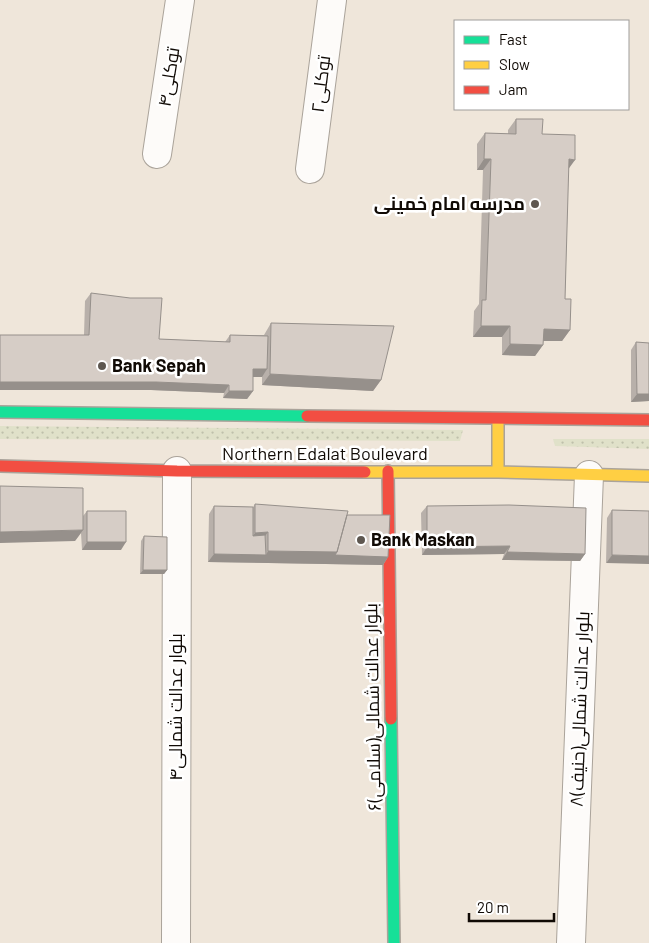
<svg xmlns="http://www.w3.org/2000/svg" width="649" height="943" viewBox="0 0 649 943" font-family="Barlow,Cairo,sans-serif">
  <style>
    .grass { fill: url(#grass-dots) }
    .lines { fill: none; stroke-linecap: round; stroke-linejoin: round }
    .street-casing { stroke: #aaa39a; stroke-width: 30 }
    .fast-casing { stroke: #aaa39a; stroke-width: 14 }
    .slow-casing { stroke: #aaa39a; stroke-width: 14 }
    .jam-casing { stroke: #aaa39a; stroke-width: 14 }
    .street { stroke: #fdfbf9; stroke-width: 28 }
    .fast { stroke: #16e098; stroke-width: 11 }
    .slow { stroke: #ffcf43; stroke-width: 11 }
    .jam { stroke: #f24e42; stroke-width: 11 }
    .wall { fill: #b8b0aa }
    .shaded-wall { fill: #96908b }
    .building { fill: #d6cdc6; stroke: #96908b }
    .poi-dot { fill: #5e5750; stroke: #fff; stroke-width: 2 }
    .labels { text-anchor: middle; stroke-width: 5; stroke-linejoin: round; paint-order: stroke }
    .street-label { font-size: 18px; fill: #100a05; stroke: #fff }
    .poi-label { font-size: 18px; font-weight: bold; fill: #100a05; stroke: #fff; text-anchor: start }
  </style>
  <defs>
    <pattern id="grass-dots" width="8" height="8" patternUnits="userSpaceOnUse" patternTransform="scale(1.25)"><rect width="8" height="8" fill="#e0e1c9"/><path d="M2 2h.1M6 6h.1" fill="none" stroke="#bfc0ab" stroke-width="1.8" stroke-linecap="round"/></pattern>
  </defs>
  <rect width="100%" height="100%" fill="#efe6da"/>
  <path class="grass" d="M 0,426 L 463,430 L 460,441 L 0,439 Z
    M 553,439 L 649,439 L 649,449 L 555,446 Z"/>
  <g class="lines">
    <defs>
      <path id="street" d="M 157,154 L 180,0
        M 310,169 L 332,0
        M 176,943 L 177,471
        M 571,943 L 589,475"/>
      <path id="fast" d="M 0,412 L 307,416
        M 391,719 L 394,943"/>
      <path id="slow" d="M 498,419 L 498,472
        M 365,472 L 498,472 L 649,476"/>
      <path id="jam" d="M 307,416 L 649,420
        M 0,466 L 177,471 L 365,472
        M 388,471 L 391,719"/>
    </defs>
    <use href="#street" class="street-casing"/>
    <use href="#fast" class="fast-casing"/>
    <use href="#slow" class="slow-casing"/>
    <use href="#jam" class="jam-casing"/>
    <use href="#street" class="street"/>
    <use href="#fast" class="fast"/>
    <use href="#slow" class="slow"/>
    <use href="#jam" class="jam"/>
  </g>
  <path class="wall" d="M 516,119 L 542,134 L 568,168 L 565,299 L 570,330 L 562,341 L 543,341 L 543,345 L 535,356 L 502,355 L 502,337 L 473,337 L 474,311 L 479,304 L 483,170 L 477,170 L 477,144 L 485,133 L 508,134 L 508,130 Z
    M 91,293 L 159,339 L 225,342 L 230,335 L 264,335 L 271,323 L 381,380 L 373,391 L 262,385 L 262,377 L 253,377 L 253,391 L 247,399 L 223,398 L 224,393 L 151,390 L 0,390 L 0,335 L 84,335 L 85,301 Z
    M 636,342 L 649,343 L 649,401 L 631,402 L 631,350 Z
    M 255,504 L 347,515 L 388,557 L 383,565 L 208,562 L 209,514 L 214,506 L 253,507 Z
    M 427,506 L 585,554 L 580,561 L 502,560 L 504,554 L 422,555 L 421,513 Z
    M 612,510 L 649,511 L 606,563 L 607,518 Z
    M 87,511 L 121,550 L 82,550 L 81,533 L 75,541 L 83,516 Z
    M 144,536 L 167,570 L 164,574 L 140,574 L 141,541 Z"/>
  <path class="shaded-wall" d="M 484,159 L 491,159 L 483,170 L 477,170 Z
    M 569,159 L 575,160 L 567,171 Z
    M 481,326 L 510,326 L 502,337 L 473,337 Z
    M 544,329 L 570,330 L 562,341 L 536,341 Z
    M 510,344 L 543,345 L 535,356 L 502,355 Z
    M 253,369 L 267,369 L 262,377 L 248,377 Z
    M 270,374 L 381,380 L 373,391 L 262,385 Z
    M 0,382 L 156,382 L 229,385 L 224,393 L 151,390 L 0,390 Z
    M 229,391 L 253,391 L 247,399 L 223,398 Z
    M 637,394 L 649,394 L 649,401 L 631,402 Z
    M 83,530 L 75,541 L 0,543 L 0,532 Z
    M 268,532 L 260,543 L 247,544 L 255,533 Z
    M 87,542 L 126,542 L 121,550 L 82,550 Z
    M 510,546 L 504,554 L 422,555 L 427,547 Z
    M 268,551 L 337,552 L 388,557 L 383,565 L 208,562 L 214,554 L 266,555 Z
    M 507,552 L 585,554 L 580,561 L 502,560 Z
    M 612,555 L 649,556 L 649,564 L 606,563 Z
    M 143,570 L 167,570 L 164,574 L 140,574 Z"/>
  <path class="building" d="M 516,119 L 543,119 L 542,134 L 575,135 L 575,160 L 569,159 L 565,299 L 571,299 L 570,330 L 544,329 L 543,345 L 510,344 L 510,326 L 481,326 L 482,300 L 486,300 L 491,159 L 484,159 L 485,133 L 516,134 Z
    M 91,293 L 130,298 L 162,298 L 159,339 L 230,342 L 230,335 L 268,336 L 267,369 L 253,369 L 253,391 L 229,391 L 229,385 L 156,382 L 0,382 L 0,335 L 89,335 Z
    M 271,323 L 394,326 L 381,380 L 270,374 Z
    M 636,342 L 649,343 L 649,394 L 637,394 Z
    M 0,486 L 83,488 L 83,530 L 0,532 Z
    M 255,504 L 348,511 L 337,552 L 268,551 L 268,532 L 255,533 Z
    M 509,505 L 586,508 L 585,554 L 507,552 L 510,546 L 427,547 L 427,506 Z
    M 214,506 L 253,507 L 253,536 L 265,535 L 266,555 L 214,554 Z
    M 612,510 L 649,511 L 649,556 L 612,555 Z
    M 87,511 L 126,511 L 126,542 L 87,542 Z
    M 347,515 L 390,515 L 388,557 L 335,555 L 337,552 Z
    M 144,536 L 167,537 L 167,570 L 143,570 Z"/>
  <g class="poi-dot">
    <circle cx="535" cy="204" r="5"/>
    <circle cx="102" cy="366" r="5"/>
    <circle cx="361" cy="540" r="5"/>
  </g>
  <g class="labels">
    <g class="street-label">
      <text transform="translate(169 77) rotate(-81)" y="6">توکلی۴</text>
      <text transform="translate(321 84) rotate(-83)" y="6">توکلی۲</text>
      <text x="325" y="460">Northern Edalat Boulevard</text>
      <text transform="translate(176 707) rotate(-90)" y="6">بلوار عدالت شمالی۴</text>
      <text transform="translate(373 707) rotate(-91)" y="6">۶بلوار عدالت شمالی(سلامی)</text>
      <text transform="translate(580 709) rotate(-88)" y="6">۸بلوار عدالت شمالی(حنیف)</text>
    </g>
    <g class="poi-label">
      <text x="525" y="210" text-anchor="end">مدرسه امام خمینی</text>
      <text x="112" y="372">Bank Sepah</text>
      <text x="371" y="546">Bank Maskan</text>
    </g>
  </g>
  <rect x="454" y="20" width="175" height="90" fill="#ffffff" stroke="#9f9d9b"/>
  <rect x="464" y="36" width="25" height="8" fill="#16e098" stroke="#9f9d9b"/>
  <text x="499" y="45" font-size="15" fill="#100a05">Fast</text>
  <rect x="464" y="61" width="25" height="8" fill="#ffcf43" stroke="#9f9d9b"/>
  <text x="499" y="70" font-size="15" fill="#100a05">Slow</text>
  <rect x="464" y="86" width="25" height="8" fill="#f24e42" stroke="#9f9d9b"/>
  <text x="499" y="95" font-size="15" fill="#100a05">Jam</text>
  <path d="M469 913v8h85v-8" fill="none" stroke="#100a05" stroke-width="2.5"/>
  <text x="477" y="913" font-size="15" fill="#100a05" stroke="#ffffff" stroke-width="4" paint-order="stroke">20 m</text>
</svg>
